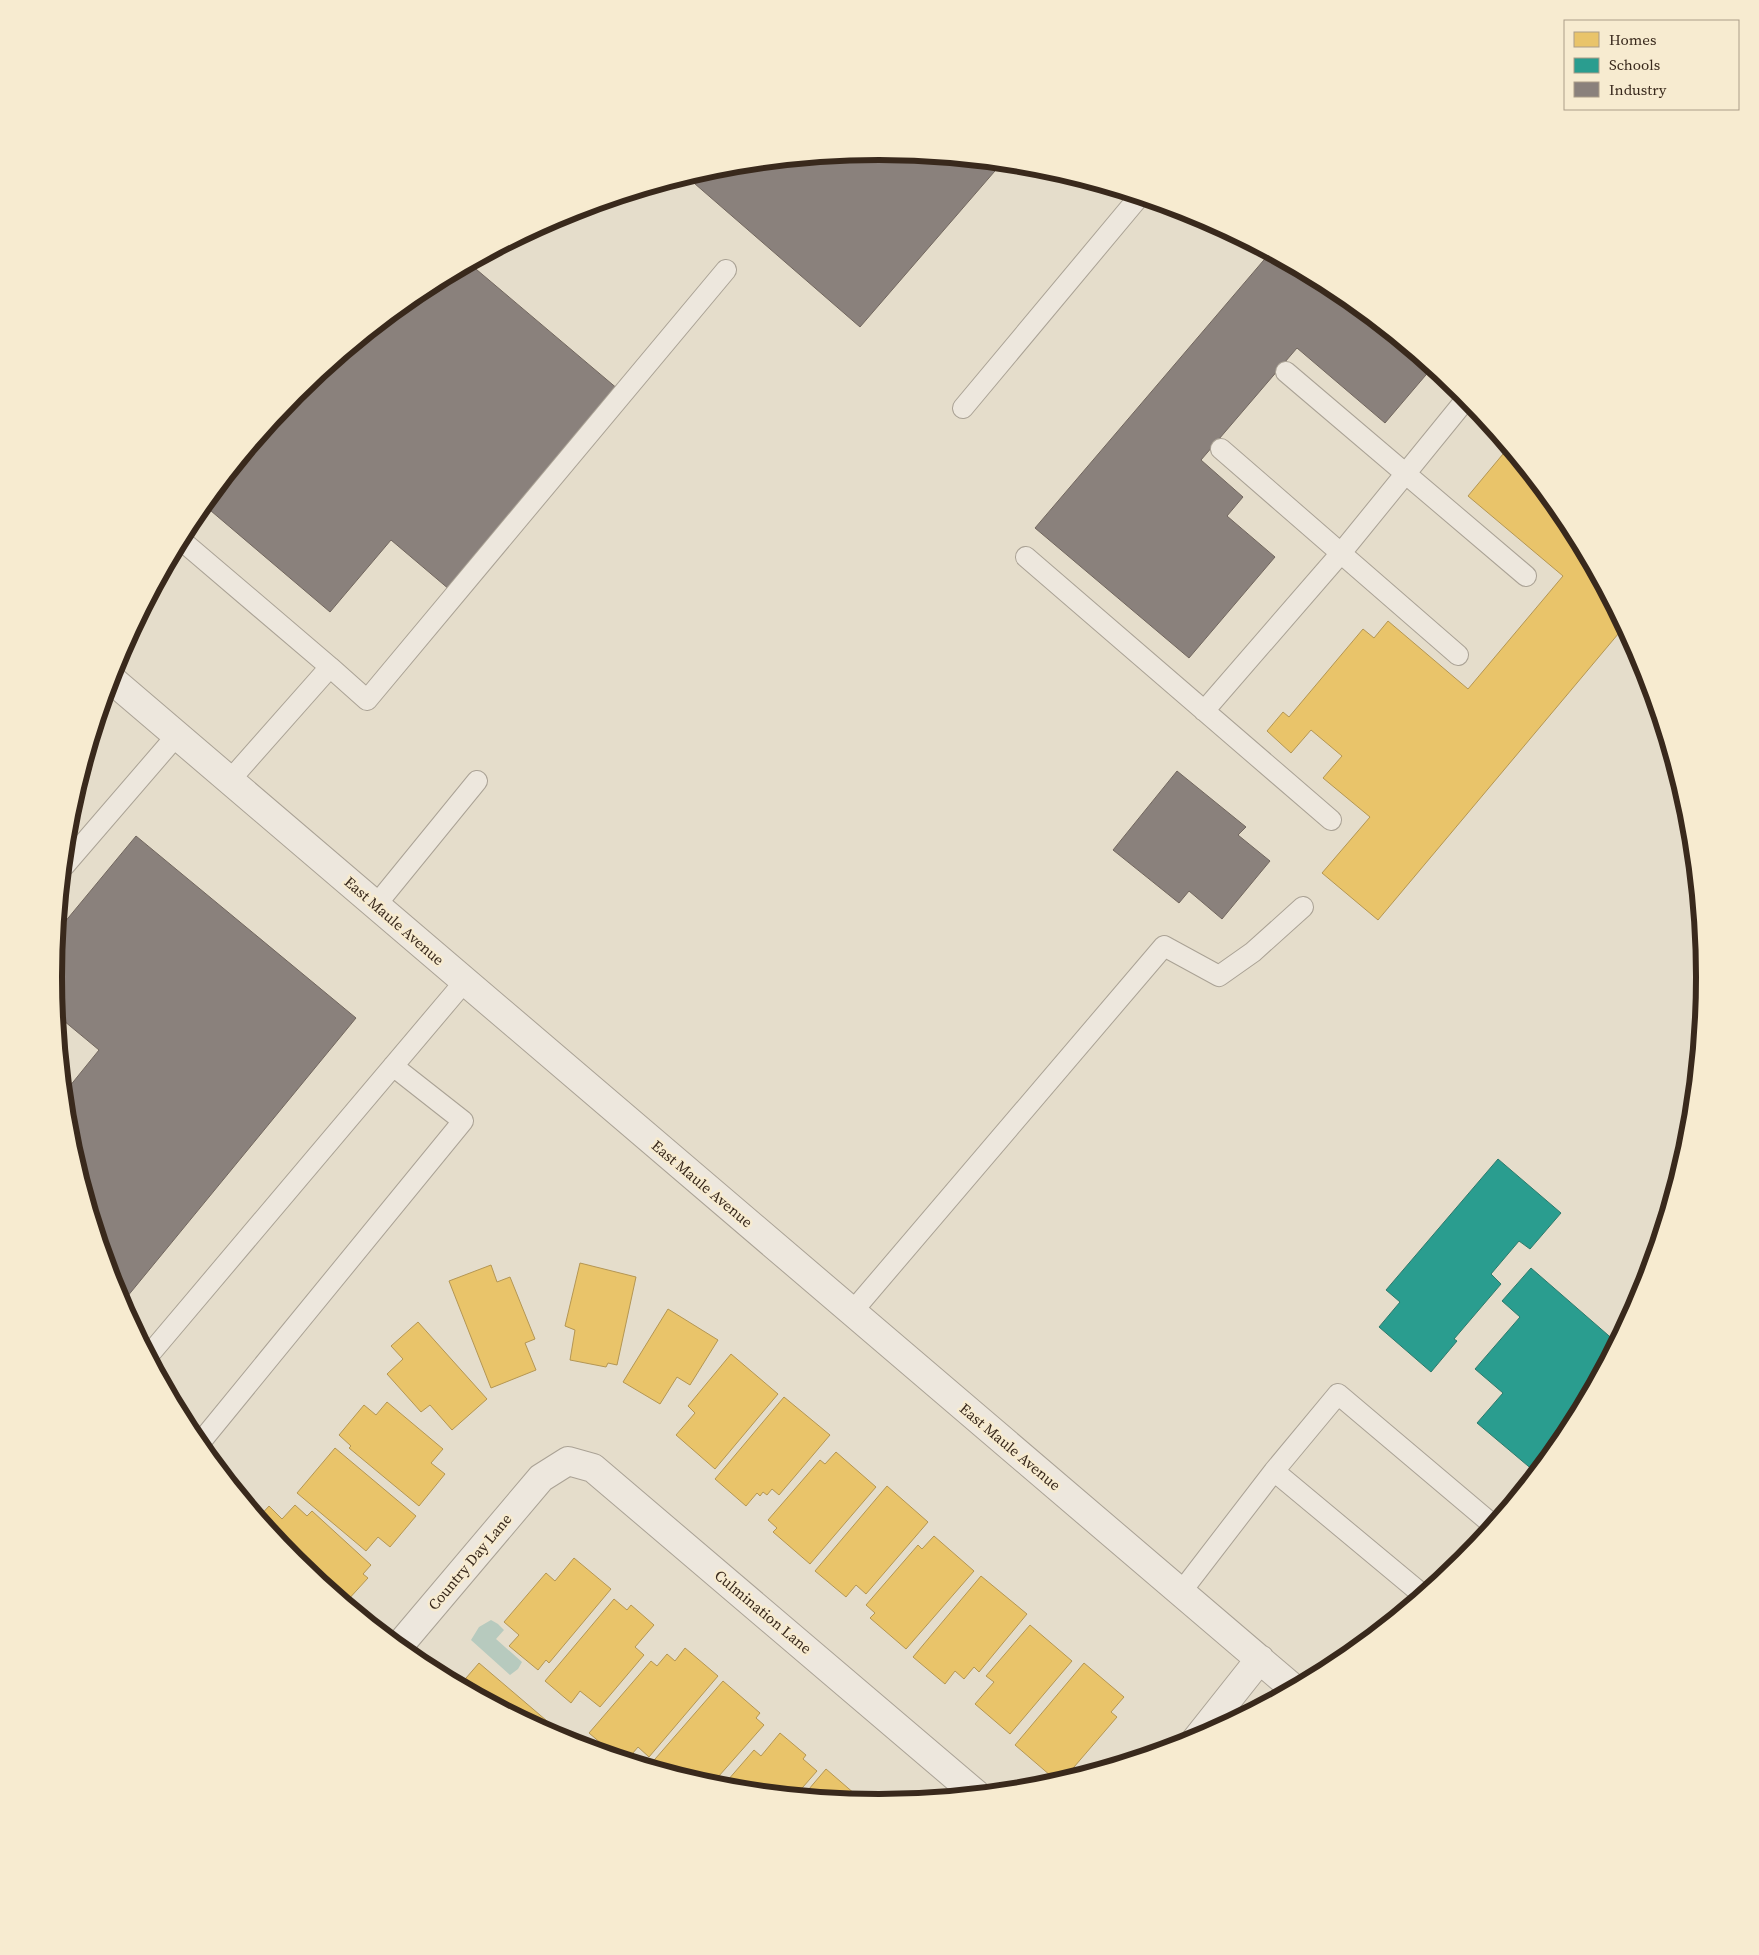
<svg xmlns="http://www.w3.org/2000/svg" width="1759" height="1955" viewBox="0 0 1759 1955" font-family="'Source Serif 4',serif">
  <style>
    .water { fill: #b7cabe }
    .homes { fill: #e9c46a; stroke: #b49653 }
    .schools { fill: #2a9d8f; stroke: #2e7a6c }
    .industry { fill: #8a817c; stroke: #72675f }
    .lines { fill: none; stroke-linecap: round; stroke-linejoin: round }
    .lane-casing { stroke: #aaa295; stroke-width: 22 }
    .street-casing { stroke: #aaa295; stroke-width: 30 }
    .lane { stroke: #ede7dd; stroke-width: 20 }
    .street { stroke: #ede7dd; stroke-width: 28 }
    .labels { text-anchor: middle; stroke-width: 5; stroke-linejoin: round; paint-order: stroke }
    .street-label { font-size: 15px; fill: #39291c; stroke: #f7ebd0 }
    .rim { fill: none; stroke: #39291c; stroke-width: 6 }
  </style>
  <rect width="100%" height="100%" fill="#e5ddcb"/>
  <path class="water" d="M 491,1620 L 498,1624 L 504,1630 L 496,1639 L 522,1662 L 518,1669 L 510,1675 L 471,1640 L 479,1627 Z"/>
  <path class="homes" d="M 1508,448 L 1566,519 L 1624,627 L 1378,920 L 1322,873 L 1370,817 L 1323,778 L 1342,756 L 1311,730 L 1291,753 L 1267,731 L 1283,712 L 1289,717 L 1363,629 L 1374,638 L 1388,621 L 1468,689 L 1563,576 L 1468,496 Z
    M 580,1263 L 636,1277 L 617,1365 L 608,1363 L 606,1367 L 570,1360 L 575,1330 L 565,1326 Z
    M 491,1265 L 497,1282 L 510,1277 L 535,1339 L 525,1343 L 536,1370 L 491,1388 L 449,1281 Z
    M 668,1309 L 718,1340 L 690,1385 L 677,1377 L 660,1404 L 623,1382 Z
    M 418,1322 L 487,1399 L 452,1430 L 430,1405 L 421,1412 L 387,1374 L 403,1359 L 391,1346 Z
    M 731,1354 L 778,1394 L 715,1469 L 676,1435 L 695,1413 L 688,1406 Z
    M 784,1397 L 830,1435 L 779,1495 L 772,1489 L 767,1495 L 763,1492 L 760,1496 L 757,1493 L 746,1506 L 715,1479 Z
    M 387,1402 L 443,1449 L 431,1463 L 445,1474 L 419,1506 L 349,1448 L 351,1446 L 339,1435 L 364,1405 L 376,1415 Z
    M 335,1448 L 416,1516 L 390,1547 L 378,1537 L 366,1551 L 297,1493 Z
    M 836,1452 L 876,1487 L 810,1564 L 773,1532 L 777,1528 L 768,1520 L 820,1460 L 825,1464 Z
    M 887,1486 L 928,1522 L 866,1594 L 856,1585 L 846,1597 L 815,1571 Z
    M 295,1505 L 307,1516 L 312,1511 L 371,1565 L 363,1574 L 368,1578 L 346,1602 L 295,1561 L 259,1517 L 269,1506 L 282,1519 Z
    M 934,1536 L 974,1571 L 906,1649 L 870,1618 L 875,1613 L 866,1605 L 918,1545 L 922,1549 Z
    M 574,1558 L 611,1589 L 549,1663 L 546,1660 L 538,1670 L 509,1646 L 519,1635 L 504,1622 L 546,1573 L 555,1581 Z
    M 981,1576 L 1027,1614 L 979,1672 L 974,1667 L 964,1679 L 955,1671 L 945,1684 L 913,1657 Z
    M 614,1599 L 627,1610 L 631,1605 L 654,1625 L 635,1647 L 644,1655 L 600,1707 L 580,1691 L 571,1703 L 545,1681 Z
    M 1030,1625 L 1072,1661 L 1010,1734 L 975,1704 L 994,1682 L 986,1676 Z
    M 685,1648 L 718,1676 L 649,1757 L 638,1747 L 627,1760 L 616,1756 L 589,1733 L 651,1661 L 657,1666 L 667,1654 L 675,1661 Z
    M 479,1663 L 574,1744 L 563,1740 L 460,1685 Z
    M 1084,1663 L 1124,1697 L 1111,1712 L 1117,1717 L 1062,1781 L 1058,1782 L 1015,1745 Z
    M 723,1681 L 760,1713 L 756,1718 L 764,1725 L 711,1785 L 649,1766 Z
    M 780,1733 L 806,1755 L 803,1759 L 817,1771 L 796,1795 L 721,1788 L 754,1750 L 761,1756 Z
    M 826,1769 L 863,1801 L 863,1802 L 803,1796 Z"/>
  <path class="schools" d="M 1498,1159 L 1561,1213 L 1530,1249 L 1519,1241 L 1491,1274 L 1501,1284 L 1454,1339 L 1457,1341 L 1431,1372 L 1379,1327 L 1400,1302 L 1386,1290 Z
    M 1531,1268 L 1616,1342 L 1566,1436 L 1560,1443 L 1559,1442 L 1534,1471 L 1477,1423 L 1503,1393 L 1475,1369 L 1520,1317 L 1502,1301 Z"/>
  <path class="industry" d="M 880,152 L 1001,164 L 860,327 L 687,177 L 719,168 Z
    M 1269,254 L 1338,291 L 1431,369 L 1385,423 L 1297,348 L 1201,460 L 1243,497 L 1227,516 L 1275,557 L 1189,658 L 1035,528 Z
    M 470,264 L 619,390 L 450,590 L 391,540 L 330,612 L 204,505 L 296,393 L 421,291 Z
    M 1177,771 L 1246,827 L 1238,835 L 1270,861 L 1222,919 L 1189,891 L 1179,903 L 1113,850 Z
    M 136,836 L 356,1018 L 122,1303 L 117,1293 L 70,1138 L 65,1092 L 99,1050 L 58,1016 L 54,977 L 59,929 Z"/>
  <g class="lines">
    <defs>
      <path id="lane" d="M 1286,372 L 1526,576
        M 963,408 L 1139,197
        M 1221,449 L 1458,655
        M 181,540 L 330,667 L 230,780
        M 1026,557 L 1331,820
        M 330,667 L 367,700 L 726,270
        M 1204,711 L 1341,553 L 1467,398
        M 65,865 L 177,735
        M 376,905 L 477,781
        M 852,1312 L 1164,946 L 1219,976 L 1253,952 L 1303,907
        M 149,1355 L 465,981
        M 199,1444 L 463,1121 L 393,1066
        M 1274,1471 L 1423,1595
        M 1181,1592 L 1274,1471 L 1338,1394 L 1493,1525"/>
      <path id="street" d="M 111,679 L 1293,1688
        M 399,1646 L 541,1478 L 568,1461 L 593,1468 L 976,1794
        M 1195,1741 L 1260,1659"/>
    </defs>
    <use href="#lane" class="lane-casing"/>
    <use href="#street" class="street-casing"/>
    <use href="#lane" class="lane"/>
    <use href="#street" class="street"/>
  </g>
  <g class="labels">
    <g class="street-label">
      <text transform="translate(394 921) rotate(41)" y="5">East Maule Avenue</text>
      <text transform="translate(702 1184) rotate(40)" y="5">East Maule Avenue</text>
      <text transform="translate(1010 1447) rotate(40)" y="5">East Maule Avenue</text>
      <text transform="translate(470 1562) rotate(-50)" y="5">Country Day Lane</text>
      <text transform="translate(763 1612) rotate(40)" y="5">Culmination Lane</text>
    </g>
  </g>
  <path d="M0 0H1759V1955H0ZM62 977a817 817 0 1 1 1634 0a817 817 0 1 1-1634 0Z" fill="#f7ebd0" fill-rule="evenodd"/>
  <path class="rim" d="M62 977a817 817 0 1 1 1634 0a817 817 0 1 1-1634 0Z"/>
  <rect x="1564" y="20" width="175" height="90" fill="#f7ebd0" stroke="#ab9d88"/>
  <rect x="1574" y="32" width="25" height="15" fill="#e9c46a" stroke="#ab9d88"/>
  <text x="1609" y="45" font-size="15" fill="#39291c">Homes</text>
  <rect x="1574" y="58" width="25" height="15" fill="#2a9d8f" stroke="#ab9d88"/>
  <text x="1609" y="70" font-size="15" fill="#39291c">Schools</text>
  <rect x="1574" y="82" width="25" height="15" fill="#8a817c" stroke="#ab9d88"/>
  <text x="1609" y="95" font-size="15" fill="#39291c">Industry</text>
</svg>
